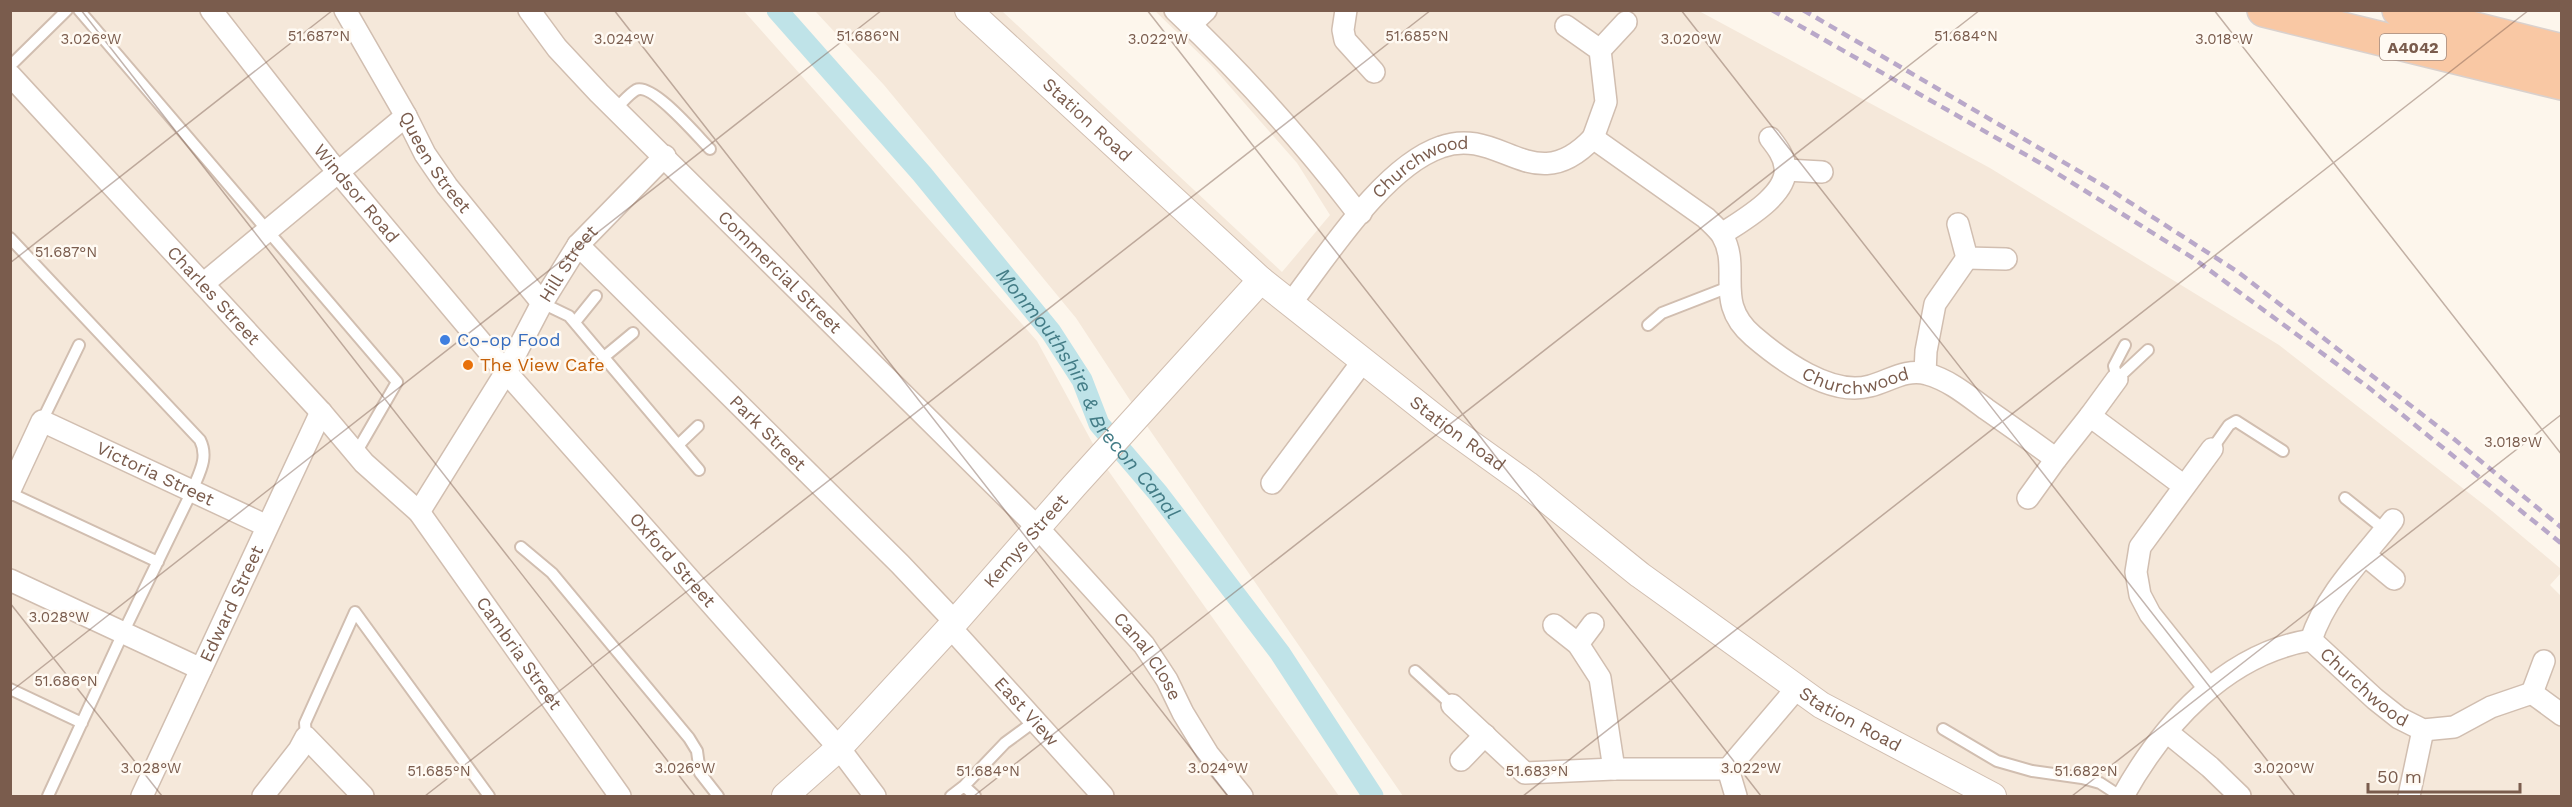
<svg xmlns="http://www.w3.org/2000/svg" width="2572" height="807" viewBox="0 0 2572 807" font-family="'Work Sans',sans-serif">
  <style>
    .residential { fill: #f5e8da }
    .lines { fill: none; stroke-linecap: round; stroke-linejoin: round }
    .canal { stroke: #bfe3e8; stroke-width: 21 }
    .service-casing { stroke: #d1beb0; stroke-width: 14 }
    .minor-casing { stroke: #d1beb0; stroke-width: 24 }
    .tertiary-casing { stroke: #d1beb0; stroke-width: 28 }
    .trunk-casing { stroke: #dad1cd; stroke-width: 36 }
    .service { stroke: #fff; stroke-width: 10 }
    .minor { stroke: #fff; stroke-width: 21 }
    .tertiary { stroke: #fff; stroke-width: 26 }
    .trunk { stroke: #f9c8a4; stroke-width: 33 }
    .rail { stroke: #b9a8c9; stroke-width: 4.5; stroke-dasharray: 9 6; stroke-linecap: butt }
    .ticks { fill: none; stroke: #7a5c4d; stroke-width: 1.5; stroke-opacity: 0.45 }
    .shop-dot { fill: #3f7fe0; stroke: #fffaf3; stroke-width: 2 }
    .food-dot { fill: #e8710a; stroke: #fffaf3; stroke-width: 2 }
    .labels { text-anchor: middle; stroke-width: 5; stroke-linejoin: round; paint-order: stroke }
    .shield { fill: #fffaf3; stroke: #a28b7f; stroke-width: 1.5 }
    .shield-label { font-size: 16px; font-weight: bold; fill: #7a5c4d }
    .street-label { font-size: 18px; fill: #7a5c4d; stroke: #fffaf3 }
    .shop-label { font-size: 18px; fill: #366cbe; stroke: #fffaf3; text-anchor: start }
    .food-label { font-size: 18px; fill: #c56008; stroke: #fffaf3; text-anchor: start }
    .water-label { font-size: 20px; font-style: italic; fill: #437c86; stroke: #fffaf3 }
    .ticks-label { font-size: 15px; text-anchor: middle; fill: #7a5c4d; stroke: #fffaf3; stroke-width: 5; stroke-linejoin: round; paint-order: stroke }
  </style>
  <rect width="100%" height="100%" fill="#fdf6ec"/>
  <path class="residential" d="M 10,11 L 744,11 L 1037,341 L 1105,466 L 1339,796 L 11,796 Z
    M 815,11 L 1002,11 L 1282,272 L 1330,215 L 1297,163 L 1211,65 L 1155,11 L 1699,11 L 1990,168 L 2279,345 L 2492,511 L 2561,569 L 2561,573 L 2550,585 L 2561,596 L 2561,796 L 1403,796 L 1147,426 L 1076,318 L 884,85 Z"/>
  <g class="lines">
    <path class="canal" id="s1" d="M 777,10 L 922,174 L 1051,332 L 1082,380 L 1099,424 L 1158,493 L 1280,653 L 1373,796"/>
    <defs>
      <path id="service" d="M 79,10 L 397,382 L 356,453
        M 10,66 L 67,10
        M 615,109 C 622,103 629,94 636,90 C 652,82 698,137 710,149
        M 10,238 L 200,440 C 209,458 199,473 192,491 L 123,633 L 48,796
        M 542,303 L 569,316 L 699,470
        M 575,322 L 596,296
        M 1648,325 L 1662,313 L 1729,287
        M 604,357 L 633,333
        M 2117,379 L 2148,350
        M 2117,379 L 2114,366 L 2125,345
        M 42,421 L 79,345
        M 678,445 L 698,426
        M 2212,449 L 2229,425 L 2236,421 L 2283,451
        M 10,493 L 158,562
        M 2345,498 L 2385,530
        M 521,547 L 552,573 L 689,738 L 697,751 L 700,773 L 718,796
        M 1415,671 L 1452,705
        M 10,689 L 82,723
        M 1943,729 L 1997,761 L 2032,771 L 2082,778 L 2100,783 L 2120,796
        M 306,737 L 305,723 L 355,612 L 489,796
        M 964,786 L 1005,743 L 1035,721
        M 951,796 L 964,786 L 975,796"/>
      <g id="minor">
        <path id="s2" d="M 211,10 L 328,160 L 506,372 L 839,748 L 875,796"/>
        <path id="s3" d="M 345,10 L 406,116 L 425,154 L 447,186 L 542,303"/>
        <path id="s4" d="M 529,10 L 557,48 L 599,93 L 1037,527 L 1144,645 L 1167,680 L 1183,713 L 1208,754 L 1242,796"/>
        <path d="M 1175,10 C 1240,71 1299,137 1353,207 L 1361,213"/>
        <path d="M 1346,10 L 1343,30 L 1345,40 L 1374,72"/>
        <path d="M 1190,25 L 1206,10"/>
        <path d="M 1566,26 L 1600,50 L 1606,102 L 1593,138"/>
        <path d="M 1600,50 L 1626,22"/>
        <path id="s5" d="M 10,75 L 321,412 L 364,463 L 419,512 L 620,796"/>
        <path d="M 1786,170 L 1822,172"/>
        <path d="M 1958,224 L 1967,258 L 2006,259"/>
        <path d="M 1722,234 C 1741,221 1789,195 1785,167 C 1784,156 1777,147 1770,138"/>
        <path id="s6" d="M 578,245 L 900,564 L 955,622"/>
        <path d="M 203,284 L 406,116"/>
        <path id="s7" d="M 1291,303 C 1328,255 1383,167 1441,147 C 1500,125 1534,201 1593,138 L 1706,218 C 1711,223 1718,229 1722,235 C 1742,269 1713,302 1753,336 C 1781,360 1831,397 1870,386 C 1889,381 1907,368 1927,374 C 1949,380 1967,395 1986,409 C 2009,425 2033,442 2056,459 L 2090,416 L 2184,486"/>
        <path d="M 1925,373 L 1926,351 L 1935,304 L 1967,258"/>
        <path d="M 2090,416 L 2117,379"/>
        <path d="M 1272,483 L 1363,361"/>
        <path id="s8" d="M 10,490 L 42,421 L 267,526"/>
        <path d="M 2028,498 L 2056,459"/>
        <path id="s9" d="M 419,512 L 506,372 L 542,303 L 578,245 L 665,156"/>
        <path d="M 2365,555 L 2394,579"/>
        <path d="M 10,580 L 201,669"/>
        <path d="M 1554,625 L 1578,644 L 1600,678 L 1614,769"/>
        <path id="s10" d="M 950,627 L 1103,796"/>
        <path d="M 2311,640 C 2326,594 2363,558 2393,520"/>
        <path d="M 1578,644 L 1593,624"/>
        <path d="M 2544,661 L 2532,693 L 2562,715"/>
        <path d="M 2209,688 L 2150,614 L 2140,595 L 2136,572 L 2140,547 L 2212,449"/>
        <path d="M 1452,705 L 1525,773 L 1614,769 L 1728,769"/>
        <path d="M 2167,732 L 2210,767 L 2240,796"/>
        <path d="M 1461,760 L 1485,735"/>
        <path id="s11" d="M 142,796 L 321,412"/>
        <path d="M 263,796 L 299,750 L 306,737 L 363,796"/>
        <path d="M 1736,796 L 1728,769 L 1797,688"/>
        <path id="s12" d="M 2123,796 C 2163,724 2226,654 2311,640 L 2375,699 L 2399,718 L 2423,730 L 2454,727 L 2491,707 L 2532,693"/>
        <path d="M 2409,796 L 2423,730"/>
      </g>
      <g id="tertiary">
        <path id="s13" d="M 968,10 L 1261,280 L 1438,420 L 1527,484 L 1640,575 L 1821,705 L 1993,796"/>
        <path id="s14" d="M 785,796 L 839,748 L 955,622 L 1074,486 L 1261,280"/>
      </g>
      <path id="trunk" d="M 2264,10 L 2562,83
        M 2399,10 L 2562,51"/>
    </defs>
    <use href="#service" class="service-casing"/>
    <use href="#minor" class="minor-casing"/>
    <use href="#tertiary" class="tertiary-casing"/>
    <use href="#trunk" class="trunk-casing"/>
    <use href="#service" class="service"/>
    <use href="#minor" class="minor"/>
    <use href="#tertiary" class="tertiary"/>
    <use href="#trunk" class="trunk"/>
    <path class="rail" d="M 1772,10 L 2042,164 L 2193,258 L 2368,387 L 2562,544
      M 1803,10 L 2106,187 L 2238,272 L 2454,439 L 2562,528"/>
  </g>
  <path class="ticks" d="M 81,10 L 695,796M 614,10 L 1228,796M 1147,10 L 1761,796M 1681,10 L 2295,796M 2214,10 L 2562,455M 10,263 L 333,10M 10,603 L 162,796M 10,692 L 882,10M 425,796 L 1431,10M 974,796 L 1980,10M 1523,796 L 2529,10M 2072,796 L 2562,414"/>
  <circle class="shop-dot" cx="445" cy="340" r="6"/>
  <circle class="food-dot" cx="468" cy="365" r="6"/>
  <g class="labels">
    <rect class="shield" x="2380" y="34" width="66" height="26" rx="4.5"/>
    <g class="shield-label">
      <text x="2413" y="53">A4042</text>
    </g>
    <g class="street-label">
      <text dy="6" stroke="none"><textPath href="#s13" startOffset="162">Station Road</textPath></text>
      <text dy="6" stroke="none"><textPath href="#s3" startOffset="177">Queen Street</textPath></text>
      <text dy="6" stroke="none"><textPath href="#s7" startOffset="192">Churchwood</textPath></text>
      <text dy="6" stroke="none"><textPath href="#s2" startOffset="234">Windsor Road</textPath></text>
      <text dy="6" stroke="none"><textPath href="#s9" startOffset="290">Hill Street</textPath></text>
      <text dy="6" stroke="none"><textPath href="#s4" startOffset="363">Commercial Street</textPath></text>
      <text dy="6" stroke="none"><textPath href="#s5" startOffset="300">Charles Street</textPath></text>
      <text dy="6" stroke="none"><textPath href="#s7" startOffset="771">Churchwood</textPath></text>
      <text dy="6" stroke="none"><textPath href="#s6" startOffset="267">Park Street</textPath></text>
      <text dy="6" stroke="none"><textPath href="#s13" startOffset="648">Station Road</textPath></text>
      <text dy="6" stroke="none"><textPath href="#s8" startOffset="201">Victoria Street</textPath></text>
      <text dy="6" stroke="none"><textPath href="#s14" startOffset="351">Kemys Street</textPath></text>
      <text dy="6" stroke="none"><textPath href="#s2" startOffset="718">Oxford Street</textPath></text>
      <text dy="6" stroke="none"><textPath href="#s11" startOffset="212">Edward Street</textPath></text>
      <text dy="6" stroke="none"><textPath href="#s5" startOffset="772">Cambria Street</textPath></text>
      <text dy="6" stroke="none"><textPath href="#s4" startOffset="896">Canal Close</textPath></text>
      <text dy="6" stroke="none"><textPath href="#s12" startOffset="324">Churchwood</textPath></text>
      <text dy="6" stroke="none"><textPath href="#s10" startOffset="114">East View</textPath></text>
      <text dy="6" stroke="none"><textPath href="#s13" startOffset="1134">Station Road</textPath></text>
    </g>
    <g class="shop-label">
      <text x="457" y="346">Co-op Food</text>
    </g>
    <g class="food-label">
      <text x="480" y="371">The View Cafe</text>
    </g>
    <g class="water-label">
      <text dy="7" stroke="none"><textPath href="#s1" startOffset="495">Monmouthshire &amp; Brecon Canal</textPath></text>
    </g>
  </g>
  <g class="ticks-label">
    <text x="1417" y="41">51.685°N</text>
    <text x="1966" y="41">51.684°N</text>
    <text x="319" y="41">51.687°N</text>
    <text x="868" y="41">51.686°N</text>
    <text x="2224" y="44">3.018°W</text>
    <text x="91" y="44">3.026°W</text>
    <text x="624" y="44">3.024°W</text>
    <text x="1158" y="44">3.022°W</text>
    <text x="1691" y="44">3.020°W</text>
    <text x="66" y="257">51.687°N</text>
    <text x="2513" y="447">3.018°W</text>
    <text x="59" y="622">3.028°W</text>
    <text x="66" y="686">51.686°N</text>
    <text x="151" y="773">3.028°W</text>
    <text x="685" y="773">3.026°W</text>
    <text x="1218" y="773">3.024°W</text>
    <text x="1751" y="773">3.022°W</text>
    <text x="2284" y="773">3.020°W</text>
    <text x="439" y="776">51.685°N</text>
    <text x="988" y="776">51.684°N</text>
    <text x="1537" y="776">51.683°N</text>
    <text x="2086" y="776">51.682°N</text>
  </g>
  <rect width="2572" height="807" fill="none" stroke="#7a5c4d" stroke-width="24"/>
  <path d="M2368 783v9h152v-9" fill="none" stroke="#7a5c4d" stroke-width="3"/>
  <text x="2377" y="783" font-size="18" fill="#7a5c4d" stroke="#fffaf3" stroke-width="4.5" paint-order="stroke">50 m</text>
</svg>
